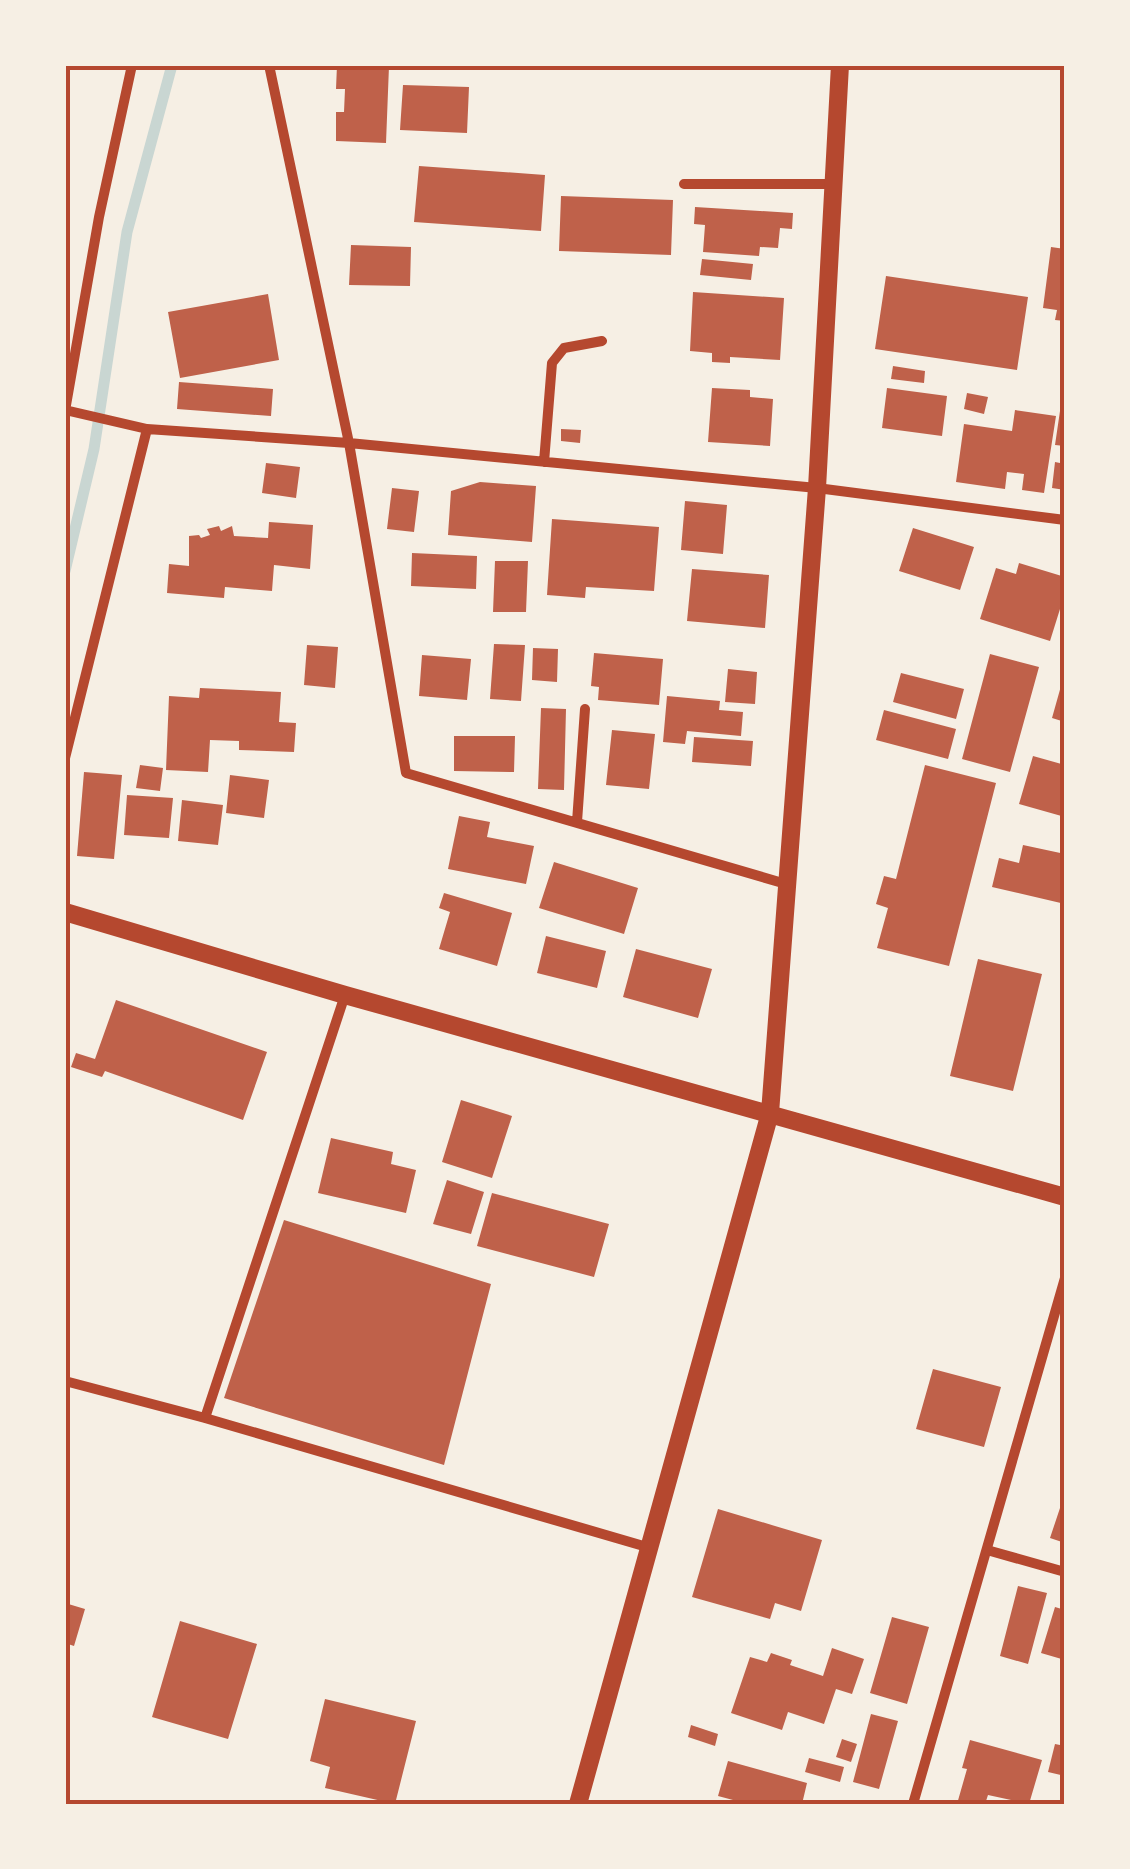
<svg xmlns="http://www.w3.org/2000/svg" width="1130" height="1869" viewBox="0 0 1130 1869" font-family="'PT Sans Narrow',sans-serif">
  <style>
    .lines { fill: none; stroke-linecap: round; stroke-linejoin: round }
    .stream { stroke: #c9d6d2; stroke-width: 11 }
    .building { fill: #bf614a }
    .minor { stroke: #b5482f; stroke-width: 10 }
    .tertiary { stroke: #b5482f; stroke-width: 18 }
    .neatline { fill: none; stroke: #b5482f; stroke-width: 4 }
  </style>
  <rect width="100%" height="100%" fill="#f6efe4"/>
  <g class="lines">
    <path class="stream" d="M 65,571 L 94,449 L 127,232 L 172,65"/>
  </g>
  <path class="building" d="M 337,65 L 389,66 L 386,143 L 336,141 L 336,112 L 344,112 L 345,89 L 336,89 Z
    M 403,85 L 469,87 L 467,133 L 400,130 Z
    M 419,166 L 545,175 L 541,231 L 414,222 Z
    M 561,196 L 673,200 L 671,255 L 559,251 Z
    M 695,207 L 793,213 L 792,229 L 780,228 L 778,248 L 760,247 L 759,256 L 703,252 L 705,225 L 694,224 Z
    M 351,245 L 411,247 L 410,286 L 349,285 Z
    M 1051,247 L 1065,249 L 1065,321 L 1055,320 L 1057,310 L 1043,308 Z
    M 702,259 L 753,264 L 751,280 L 700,275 Z
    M 886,276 L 1028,297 L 1017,370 L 875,349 Z
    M 693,292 L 784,298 L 780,360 L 730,357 L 730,363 L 712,362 L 712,353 L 690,351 Z
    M 268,294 L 279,360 L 180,378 L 168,312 Z
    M 893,366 L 925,371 L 924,383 L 891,379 Z
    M 179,382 L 273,389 L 271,416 L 177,409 Z
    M 712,388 L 750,390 L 750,397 L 773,399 L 770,446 L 708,442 Z
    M 887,388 L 947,396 L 942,436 L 882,428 Z
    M 967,393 L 988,397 L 984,414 L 964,409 Z
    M 1015,410 L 1056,416 L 1044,493 L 1022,490 L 1024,474 L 1007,472 L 1005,489 L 956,482 L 964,424 L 1012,431 Z
    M 1060,411 L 1065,412 L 1065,446 L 1055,445 Z
    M 561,429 L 581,430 L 580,443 L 561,441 Z
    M 1055,462 L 1065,464 L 1065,490 L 1052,488 Z
    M 266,463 L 300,467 L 296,498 L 262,493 Z
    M 480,482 L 536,486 L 532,542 L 448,535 L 451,491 Z
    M 392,488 L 419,491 L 414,532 L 387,529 Z
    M 685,501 L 727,505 L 723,554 L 681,550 Z
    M 552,519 L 659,527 L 654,591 L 586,587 L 585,598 L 547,595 Z
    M 269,522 L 313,525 L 310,569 L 274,565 L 272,591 L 225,587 L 224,598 L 167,593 L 169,564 L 189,566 L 189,536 L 199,535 L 201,538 L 210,535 L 207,529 L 219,526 L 221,531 L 232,526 L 234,536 L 268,538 Z
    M 913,528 L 974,547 L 960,590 L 899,571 Z
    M 412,553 L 477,556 L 476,589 L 411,586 Z
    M 495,561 L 528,561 L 526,612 L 493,612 Z
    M 1019,563 L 1065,577 L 1065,593 L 1050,641 L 980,619 L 996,568 L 1016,574 Z
    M 692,569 L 769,575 L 765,628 L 687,621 Z
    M 494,644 L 525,645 L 521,701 L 490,699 Z
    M 307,645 L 338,647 L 335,688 L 304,685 Z
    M 533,648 L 558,649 L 557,682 L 532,680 Z
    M 594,653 L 663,659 L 659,705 L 598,700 L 599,687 L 591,686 Z
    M 990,654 L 1039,667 L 1010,772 L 962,759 Z
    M 422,655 L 471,659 L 467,700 L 419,696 Z
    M 728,669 L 757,672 L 755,704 L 725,702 Z
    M 901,673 L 964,689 L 956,719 L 893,702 Z
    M 1061,686 L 1065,687 L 1065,722 L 1052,718 Z
    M 200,688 L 281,692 L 279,722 L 296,723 L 294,752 L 239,750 L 239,741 L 210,740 L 208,772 L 166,770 L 169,696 L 199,698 Z
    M 667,696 L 720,701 L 719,710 L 743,712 L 741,736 L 687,731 L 685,744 L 663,742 Z
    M 541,708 L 566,709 L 564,790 L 538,789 Z
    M 884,710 L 956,729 L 948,759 L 876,740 Z
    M 612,730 L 655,734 L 649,789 L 606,785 Z
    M 454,736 L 515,736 L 514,772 L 454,771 Z
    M 694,737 L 753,741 L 751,766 L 692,762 Z
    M 1033,756 L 1065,765 L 1065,817 L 1019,804 Z
    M 140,765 L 163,768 L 160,791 L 136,788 Z
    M 925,765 L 996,783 L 949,966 L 877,948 L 888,908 L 876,904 L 884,876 L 896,879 Z
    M 84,772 L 122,775 L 114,859 L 77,856 Z
    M 230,775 L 269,780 L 264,818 L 226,813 Z
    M 127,795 L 173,798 L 169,838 L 124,835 Z
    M 182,800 L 223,805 L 218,845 L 178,841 Z
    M 459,816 L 490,822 L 487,837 L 534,846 L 526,884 L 448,869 Z
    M 1023,845 L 1065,854 L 1065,904 L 992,887 L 999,858 L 1019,863 Z
    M 554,862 L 638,888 L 624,934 L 539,908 Z
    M 444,893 L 512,913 L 497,966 L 439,949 L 450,912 L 439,908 Z
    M 546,936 L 606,951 L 597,988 L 537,973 Z
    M 636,949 L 712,969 L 698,1018 L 623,997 Z
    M 978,959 L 1042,974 L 1013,1091 L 950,1076 Z
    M 116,1000 L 267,1052 L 243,1120 L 105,1071 L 102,1077 L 71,1067 L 76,1053 L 95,1059 Z
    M 461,1100 L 512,1116 L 492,1178 L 442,1162 Z
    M 331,1138 L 393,1152 L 391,1164 L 416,1170 L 406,1213 L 318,1193 Z
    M 447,1180 L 484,1192 L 471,1234 L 433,1224 Z
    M 492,1193 L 609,1224 L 594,1277 L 477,1246 Z
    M 284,1220 L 491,1284 L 444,1465 L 224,1398 Z
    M 933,1369 L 1001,1387 L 984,1447 L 916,1429 Z
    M 1060,1508 L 1065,1509 L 1065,1543 L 1050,1538 Z
    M 718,1509 L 822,1540 L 801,1611 L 775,1603 L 770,1619 L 692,1597 Z
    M 1018,1586 L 1047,1593 L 1028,1664 L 1000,1656 Z
    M 65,1603 L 85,1609 L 74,1646 L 65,1643 Z
    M 1055,1607 L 1065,1610 L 1065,1660 L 1041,1653 Z
    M 892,1617 L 929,1627 L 907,1704 L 870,1693 Z
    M 180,1621 L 257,1644 L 228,1739 L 152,1717 Z
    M 832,1648 L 864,1659 L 852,1694 L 836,1689 L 824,1724 L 788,1712 L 782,1730 L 731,1713 L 750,1657 L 767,1662 L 771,1653 L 792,1660 L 790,1665 L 823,1676 Z
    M 325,1699 L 416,1721 L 395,1804 L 325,1788 L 330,1767 L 310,1761 Z
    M 871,1714 L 898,1721 L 879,1789 L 853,1782 Z
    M 691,1725 L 718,1734 L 715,1746 L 688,1737 Z
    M 842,1739 L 857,1744 L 851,1762 L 836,1757 Z
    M 970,1740 L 1042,1760 L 1029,1804 L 988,1795 L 985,1804 L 957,1804 L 967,1769 L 962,1768 Z
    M 1055,1744 L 1065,1746 L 1065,1776 L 1048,1772 Z
    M 809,1758 L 844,1767 L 840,1782 L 805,1772 Z
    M 728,1761 L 807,1783 L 802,1804 L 748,1804 L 718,1796 Z"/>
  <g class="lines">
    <path class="minor" d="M 269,65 L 349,443 L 406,773 L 786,884
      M 684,184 L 833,184
      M 65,410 L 147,429 L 349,443 L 817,488 L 1065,520
      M 65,411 L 99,217 L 132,65
      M 544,462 L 552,363 L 564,348 L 602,341
      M 65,758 L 147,429
      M 577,822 L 585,709
      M 1065,981 L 1065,990
      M 65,1381 L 205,1418 L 647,1547
      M 205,1418 L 345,995
      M 987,1550 L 1065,1572
      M 913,1804 L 1065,1278"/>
    <path class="tertiary" d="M 65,912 L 345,995 L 1065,1197
      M 578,1804 L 770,1113 L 817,488 L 840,65"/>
  </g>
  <rect width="1130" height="1869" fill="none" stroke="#f6efe4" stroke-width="135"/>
  <rect x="68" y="68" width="994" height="1734" class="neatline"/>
</svg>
